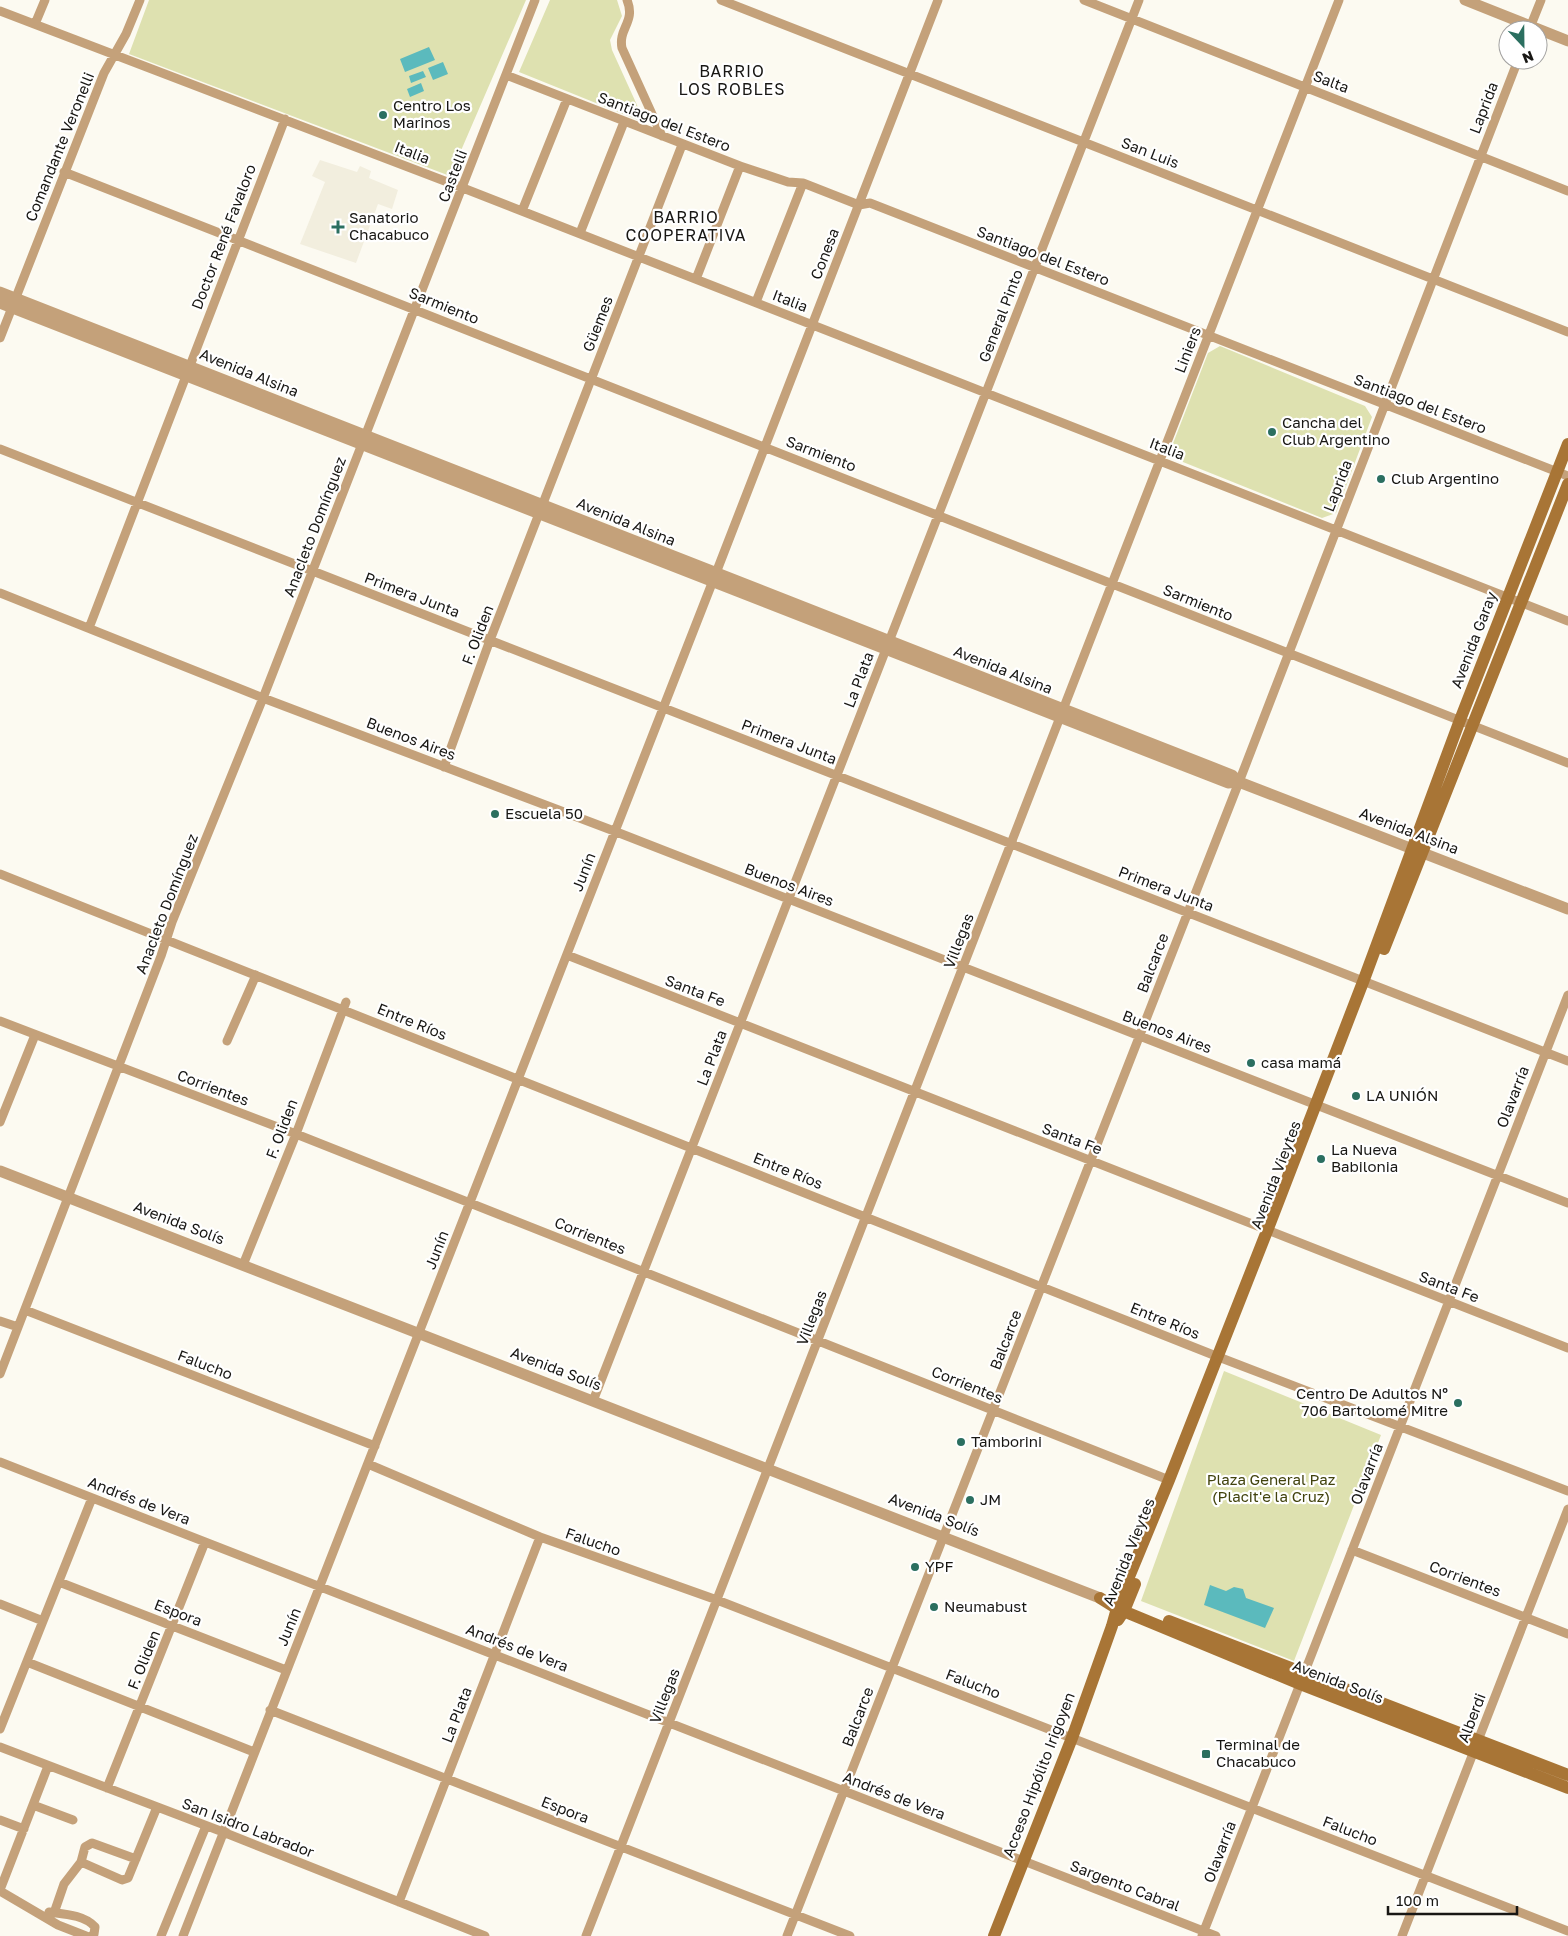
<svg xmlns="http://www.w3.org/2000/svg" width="1568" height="1936" viewBox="0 0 1568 1936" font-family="'Golos Text',sans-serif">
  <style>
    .built { fill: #f2eede }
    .green { fill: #dee1b0 }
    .water { fill: #5bbabd }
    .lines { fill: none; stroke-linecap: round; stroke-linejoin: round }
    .minor { stroke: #c4a17a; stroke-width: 9 }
    .tertiary { stroke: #c4a17a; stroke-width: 11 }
    .secondary { stroke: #a87536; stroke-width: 12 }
    .poi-dot { fill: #2b6f60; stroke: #fff; stroke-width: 2 }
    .labels { text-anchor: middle; stroke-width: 4.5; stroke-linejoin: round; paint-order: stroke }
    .street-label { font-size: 15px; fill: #181714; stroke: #fff }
    .poi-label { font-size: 15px; fill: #181714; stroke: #fff; text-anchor: start }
    .park-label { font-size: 15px; fill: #42430e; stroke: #fff }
    .neighbourhood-label { font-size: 16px; letter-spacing: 1px; fill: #181714; stroke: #fff }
  </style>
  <rect width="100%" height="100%" fill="#fcfaf1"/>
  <path class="built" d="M 320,160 L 357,172 L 360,166 L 371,171 L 369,178 L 398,190 L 392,209 L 378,204 L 356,263 L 300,244 L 325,182 L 312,176 Z"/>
  <path class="green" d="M 149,0 L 526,0 L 450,176 L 129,54 Z
    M 550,0 L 617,0 L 622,16 L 610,40 L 612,50 L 642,116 L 638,120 L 519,72 Z
    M 1220,346 L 1365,406 L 1372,417 L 1336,513 L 1322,518 L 1178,460 L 1172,446 L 1208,353 Z
    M 1224,1371 L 1381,1435 L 1294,1661 L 1141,1601 Z"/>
  <path class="water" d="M 429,47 L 435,60 L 405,72 L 400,59 Z
    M 443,62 L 448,74 L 433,80 L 428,68 Z
    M 423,71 L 426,77 L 411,83 L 409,76 Z
    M 421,83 L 424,91 L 410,97 L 407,89 Z
    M 1210,1585 L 1226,1591 L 1234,1587 L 1243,1589 L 1246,1598 L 1274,1608 L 1265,1628 L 1204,1605 Z"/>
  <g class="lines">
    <path class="minor" d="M 627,0 C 636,22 618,28 622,48 L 662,136
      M 721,0 L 1568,332
      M 1084,0 L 1568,191
      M 0,11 L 463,188 L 1568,621
      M 35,24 L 45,0
      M 1529,30 L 1541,0
      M 506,75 L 740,166 L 788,182 L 803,183 L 859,205 L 870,203 L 1568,476
      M 64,172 L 1568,763
      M 522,211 L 567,99
      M 580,233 L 624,122
      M 696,279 L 740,166
      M 756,302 L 803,183
      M 0,338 L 104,73 L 126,34 L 140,0
      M 0,449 L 1568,1061
      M 0,593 L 263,698 L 614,831 L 1568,1203
      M 89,628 L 285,119
      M 444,767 L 490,640 L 682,145
      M 0,874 L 1216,1356 L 1568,1491
      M 567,955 L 1568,1348
      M 0,1021 L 296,1134 L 1169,1480
      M 227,1041 L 256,975
      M 0,1122 L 35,1035
      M 243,1265 L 296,1134 L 346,1002
      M 25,1310 L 375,1446
      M 0,1321 L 18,1327
      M 0,1374 L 161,956 L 172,922 L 263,698 L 535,0
      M 593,1401 L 1139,0
      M 0,1462 L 1216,1936
      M 368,1464 L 540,1537 L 717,1600 L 1568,1931
      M 1352,1550 L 1568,1634
      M 59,1582 L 286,1670
      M 0,1604 L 43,1621
      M 27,1662 L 254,1752
      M 270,1710 L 850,1936
      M 0,1729 L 92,1498
      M 0,1747 L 223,1832 L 485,1936
      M 107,1788 L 205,1542
      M 33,1805 L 73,1820
      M 0,1820 L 24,1829
      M 81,1862 L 122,1880 L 128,1878 L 157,1807
      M 0,1890 L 48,1766
      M 0,1891 L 58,1925 L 86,1936
      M 399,1902 L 540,1537
      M 49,1912 C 64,1914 85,1915 95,1927 L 94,1934 L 91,1936
      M 54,1913 L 64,1884 L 81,1862 L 85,1847 L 92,1843 L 136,1859
      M 161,1936 L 206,1826
      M 183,1936 L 716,573 L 938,0
      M 586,1936 L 1339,0
      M 787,1936 L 1239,782 L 1518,60
      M 1202,1936 L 1568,995
      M 1402,1936 L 1568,1509"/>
    <path class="tertiary" d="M 1465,0 L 1568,41
      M 0,292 L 1232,775 L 1239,782 L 1228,783 L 0,303
      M 1239,782 L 1568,909
      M 0,1171 L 1100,1598"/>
    <path class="secondary" d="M 1384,949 L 1568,484
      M 1100,1598 L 1116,1608 L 1300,1684 L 1568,1788
      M 1118,1620 L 1124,1611 L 1135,1584
      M 1169,1621 L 1568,1775
      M 994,1936 L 1072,1738 L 1112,1626 L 1119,1601 L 1169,1480 L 1267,1231 L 1363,982 L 1460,720 L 1568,444"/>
  </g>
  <g class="poi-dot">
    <circle cx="383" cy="115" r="5"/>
    <path d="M335.5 219.5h5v5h5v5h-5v5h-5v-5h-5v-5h5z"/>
    <circle cx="1272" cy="432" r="5"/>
    <circle cx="1381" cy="479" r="5"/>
    <circle cx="495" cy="814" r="5"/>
    <circle cx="1251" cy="1063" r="5"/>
    <circle cx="1356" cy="1096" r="5"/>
    <circle cx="1321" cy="1159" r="5"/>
    <circle cx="1458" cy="1403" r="5"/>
    <circle cx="961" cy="1442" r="5"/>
    <circle cx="970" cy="1500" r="5"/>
    <circle cx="915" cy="1567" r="5"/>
    <circle cx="934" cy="1607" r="5"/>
    <rect x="1201" y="1749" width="10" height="10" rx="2.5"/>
  </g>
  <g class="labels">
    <g class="street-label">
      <text transform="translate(1331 82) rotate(21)" y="5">Salta</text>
      <text transform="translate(1484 108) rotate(-69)" y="5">Laprida</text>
      <text transform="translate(664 122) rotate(21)" y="5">Santiago del Estero</text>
      <text transform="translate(60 147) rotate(-68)" y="5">Comandante Veronelli</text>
      <text transform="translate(412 153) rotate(21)" y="5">Italia</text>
      <text transform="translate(1150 153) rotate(21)" y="5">San Luis</text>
      <text transform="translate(453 176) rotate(-69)" y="5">Castelli</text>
      <text transform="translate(224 237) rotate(-69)" y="5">Doctor René Favaloro</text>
      <text transform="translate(825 254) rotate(-69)" y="5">Conesa</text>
      <text transform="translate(1043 256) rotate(21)" y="5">Santiago del Estero</text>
      <text transform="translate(790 301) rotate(21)" y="5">Italia</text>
      <text transform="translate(444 306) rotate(22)" y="5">Sarmiento</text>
      <text transform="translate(1001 316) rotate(-69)" y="5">General Pinto</text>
      <text transform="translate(598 324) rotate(-69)" y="5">Güemes</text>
      <text transform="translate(1188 350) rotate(-69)" y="5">Liniers</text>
      <text transform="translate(249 373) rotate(22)" y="5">Avenida Alsina</text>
      <text transform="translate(1420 404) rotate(21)" y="5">Santiago del Estero</text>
      <text transform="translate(1167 449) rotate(21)" y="5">Italia</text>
      <text transform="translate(821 454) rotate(21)" y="5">Sarmiento</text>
      <text transform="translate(1338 486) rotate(-69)" y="5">Laprida</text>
      <text transform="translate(626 522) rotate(22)" y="5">Avenida Alsina</text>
      <text transform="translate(315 527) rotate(-69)" y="5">Anacleto Domínguez</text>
      <text transform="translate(412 595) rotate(21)" y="5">Primera Junta</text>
      <text transform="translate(1198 603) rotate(22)" y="5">Sarmiento</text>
      <text transform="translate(478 635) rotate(-69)" y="5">F. Oliden</text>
      <text transform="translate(1474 640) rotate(-69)" y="5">Avenida Garay</text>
      <text transform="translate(1003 670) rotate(22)" y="5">Avenida Alsina</text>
      <text transform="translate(859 680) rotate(-69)" y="5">La Plata</text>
      <text transform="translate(411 739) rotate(21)" y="5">Buenos Aires</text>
      <text transform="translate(789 742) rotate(21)" y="5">Primera Junta</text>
      <text transform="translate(1409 831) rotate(21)" y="5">Avenida Alsina</text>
      <text transform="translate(584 872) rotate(-69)" y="5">Junín</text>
      <text transform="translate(789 885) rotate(21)" y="5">Buenos Aires</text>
      <text transform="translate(1166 889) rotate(21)" y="5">Primera Junta</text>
      <text transform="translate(167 904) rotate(-69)" y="5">Anacleto Domínguez</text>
      <text transform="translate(959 941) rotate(-69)" y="5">Villegas</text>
      <text transform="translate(1153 963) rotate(-69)" y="5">Balcarce</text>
      <text transform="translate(695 991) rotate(21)" y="5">Santa Fe</text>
      <text transform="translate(412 1022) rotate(22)" y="5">Entre Ríos</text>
      <text transform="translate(1167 1032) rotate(21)" y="5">Buenos Aires</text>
      <text transform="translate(712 1058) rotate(-69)" y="5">La Plata</text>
      <text transform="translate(213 1088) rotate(21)" y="5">Corrientes</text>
      <text transform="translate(1513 1097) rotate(-69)" y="5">Olavarría</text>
      <text transform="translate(282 1129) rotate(-69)" y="5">F. Oliden</text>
      <text transform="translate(1072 1139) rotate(21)" y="5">Santa Fe</text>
      <text transform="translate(788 1171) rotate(22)" y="5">Entre Ríos</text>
      <text transform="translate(1276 1175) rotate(-69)" y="5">Avenida Vieytes</text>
      <text transform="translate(179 1223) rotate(21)" y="5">Avenida Solís</text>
      <text transform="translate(590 1236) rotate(22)" y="5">Corrientes</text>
      <text transform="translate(437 1250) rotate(-69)" y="5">Junín</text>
      <text transform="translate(1449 1287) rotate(21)" y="5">Santa Fe</text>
      <text transform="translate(812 1318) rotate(-69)" y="5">Villegas</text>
      <text transform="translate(1165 1321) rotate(22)" y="5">Entre Ríos</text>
      <text transform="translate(1006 1340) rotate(-69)" y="5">Balcarce</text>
      <text transform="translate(205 1365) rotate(21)" y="5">Falucho</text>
      <text transform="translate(556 1369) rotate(21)" y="5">Avenida Solís</text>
      <text transform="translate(967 1385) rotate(22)" y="5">Corrientes</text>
      <text transform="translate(1367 1474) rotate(-69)" y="5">Olavarría</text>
      <text transform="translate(139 1501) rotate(21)" y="5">Andrés de Vera</text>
      <text transform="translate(934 1515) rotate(21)" y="5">Avenida Solís</text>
      <text transform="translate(593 1542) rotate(19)" y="5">Falucho</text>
      <text transform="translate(1129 1552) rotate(-68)" y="5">Avenida Vieytes</text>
      <text transform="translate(1465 1579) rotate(21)" y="5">Corrientes</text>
      <text transform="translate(178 1613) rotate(21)" y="5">Espora</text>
      <text transform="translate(289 1627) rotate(-68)" y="5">Junín</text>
      <text transform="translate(517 1648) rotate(21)" y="5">Andrés de Vera</text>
      <text transform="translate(144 1660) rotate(-68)" y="5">F. Oliden</text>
      <text transform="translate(1338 1682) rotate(21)" y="5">Avenida Solís</text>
      <text transform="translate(973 1684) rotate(21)" y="5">Falucho</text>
      <text transform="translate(665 1696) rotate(-69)" y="5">Villegas</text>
      <text transform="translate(457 1715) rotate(-69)" y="5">La Plata</text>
      <text transform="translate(858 1717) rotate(-69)" y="5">Balcarce</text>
      <text transform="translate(1472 1718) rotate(-69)" y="5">Alberdi</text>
      <text transform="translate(1039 1775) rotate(-69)" y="5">Acceso Hipólito Irigoyen</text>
      <text transform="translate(894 1796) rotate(21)" y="5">Andrés de Vera</text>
      <text transform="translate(565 1810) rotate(21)" y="5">Espora</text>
      <text transform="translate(248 1828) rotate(21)" y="5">San Isidro Labrador</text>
      <text transform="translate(1350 1831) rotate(21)" y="5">Falucho</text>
      <text transform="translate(1220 1852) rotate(-69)" y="5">Olavarría</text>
      <text transform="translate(1125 1886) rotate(21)" y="5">Sargento Cabral</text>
    </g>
    <g class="poi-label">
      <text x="393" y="111">Centro Los<tspan x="393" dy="17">Marinos</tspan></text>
      <text x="349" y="223">Sanatorio<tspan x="349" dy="17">Chacabuco</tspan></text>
      <text x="1282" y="428">Cancha del<tspan x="1282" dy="17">Club Argentino</tspan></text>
      <text x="1391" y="484">Club Argentino</text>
      <text x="505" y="819">Escuela 50</text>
      <text x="1261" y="1068">casa mamá</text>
      <text x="1366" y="1101">LA UNIÓN</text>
      <text x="1331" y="1155">La Nueva<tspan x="1331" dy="17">Babilonia</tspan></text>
      <text x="1448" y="1399" text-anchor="end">Centro De Adultos Nº<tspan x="1448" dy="17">706 Bartolomé Mitre</tspan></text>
      <text x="971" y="1447">Tamborini</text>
      <text x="980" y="1505">JM</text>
      <text x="925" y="1572">YPF</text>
      <text x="944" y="1612">Neumabust</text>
      <text x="1216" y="1750">Terminal de<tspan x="1216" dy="17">Chacabuco</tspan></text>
    </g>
    <g class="park-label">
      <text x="1271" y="1485">Plaza General Paz<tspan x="1271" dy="17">(Placit'e la Cruz)</tspan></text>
    </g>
    <g class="neighbourhood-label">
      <text x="732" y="77">BARRIO<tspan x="732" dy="18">LOS ROBLES</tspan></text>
      <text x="686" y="223">BARRIO<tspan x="686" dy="18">COOPERATIVA</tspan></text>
    </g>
  </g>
  <g transform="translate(1523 45) rotate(158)"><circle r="24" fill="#ffffff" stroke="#a3a2a1"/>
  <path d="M0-4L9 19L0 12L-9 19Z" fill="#2b6f60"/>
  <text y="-8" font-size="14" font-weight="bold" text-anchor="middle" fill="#181714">N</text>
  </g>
  <path d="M1388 1906v8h129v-8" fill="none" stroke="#181714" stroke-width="2.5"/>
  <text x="1396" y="1906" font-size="15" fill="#181714" stroke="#ffffff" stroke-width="4" paint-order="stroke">100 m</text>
</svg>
